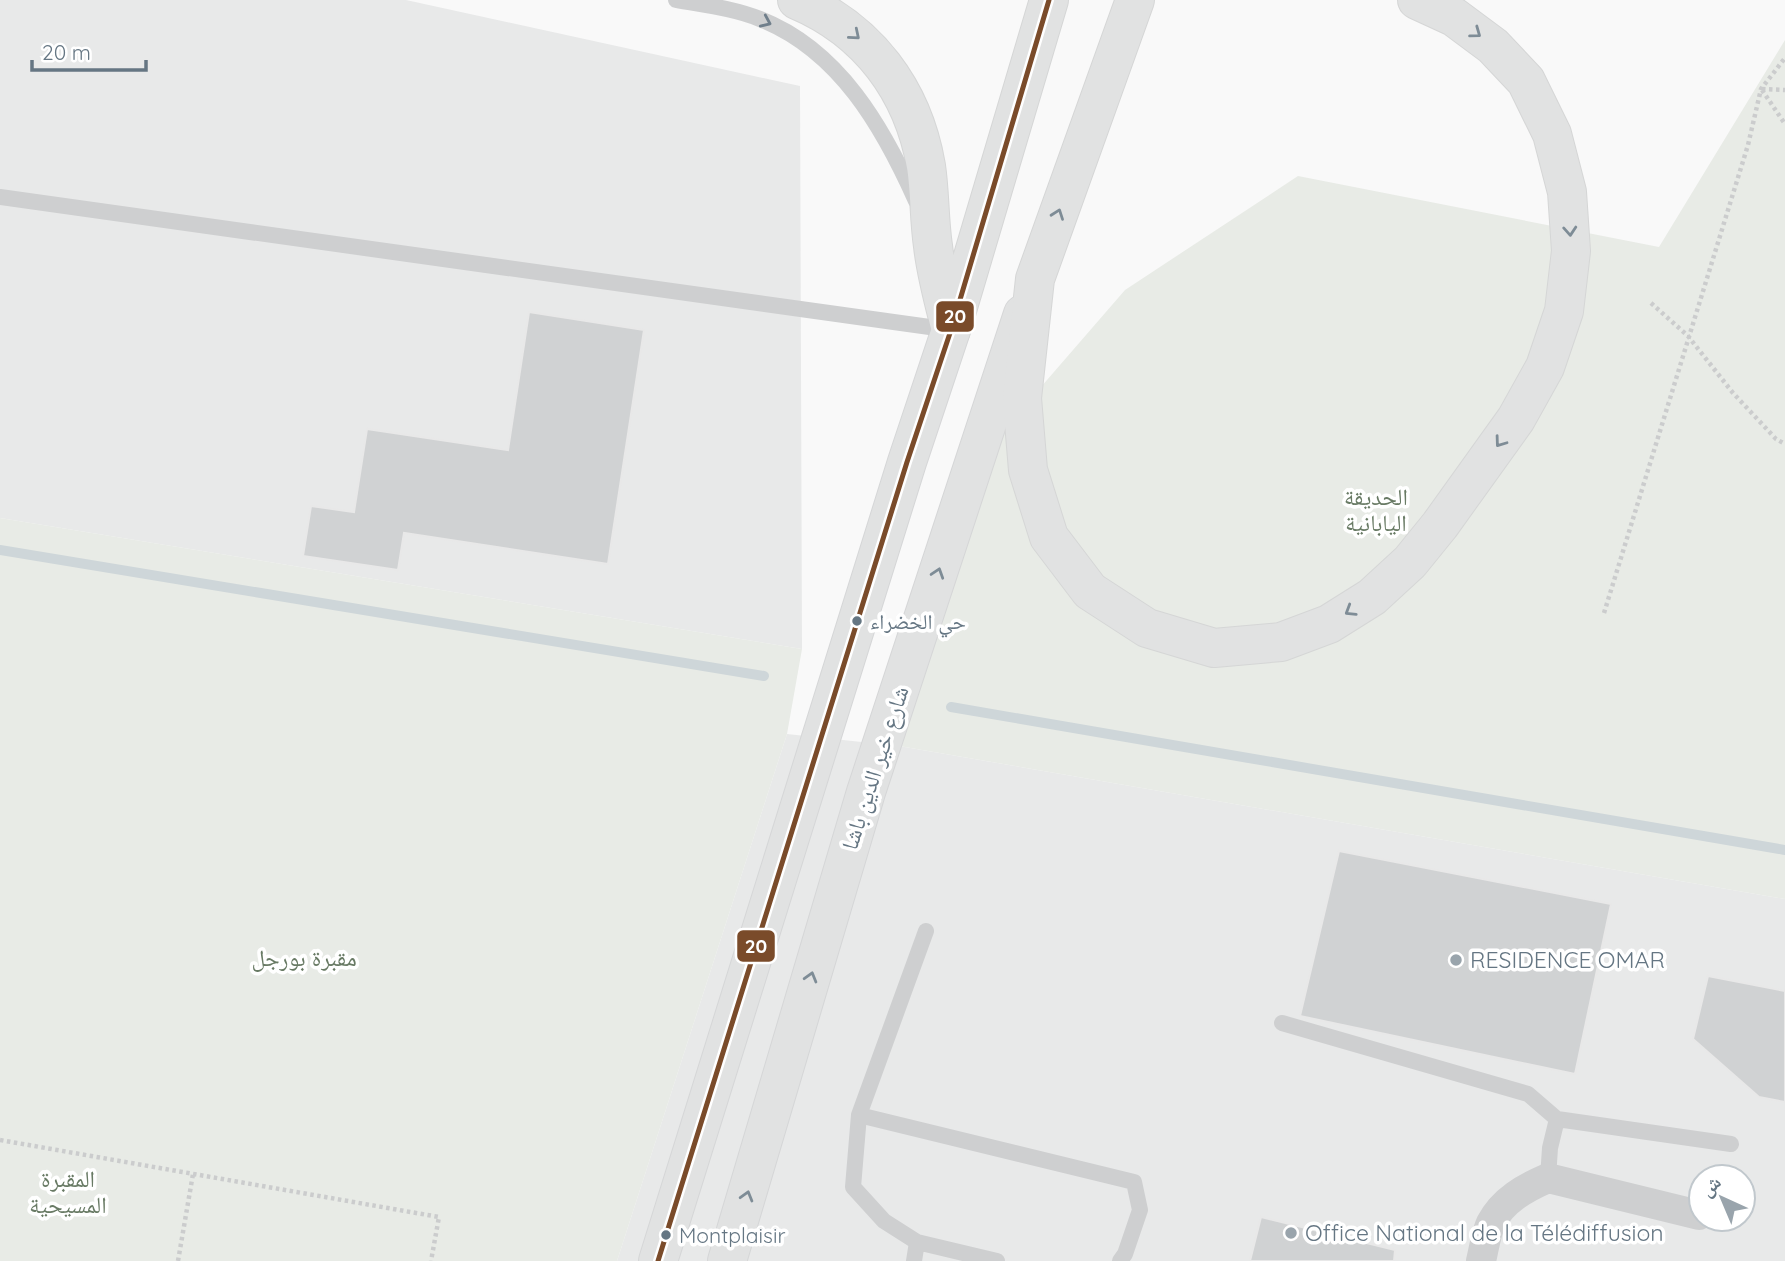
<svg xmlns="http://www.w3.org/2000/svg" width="1785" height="1261" viewBox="0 0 1785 1261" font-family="Quicksand,'Noto Naskh Arabic',sans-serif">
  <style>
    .built { fill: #e8e9e9; fill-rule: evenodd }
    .green { fill: #e8ebe6 }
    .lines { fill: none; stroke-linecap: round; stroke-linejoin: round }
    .stream { stroke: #ced6d9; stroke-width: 10 }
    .building { fill: #d0d2d3; stroke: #e8e8e8; stroke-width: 2 }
    .primary-casing { stroke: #d5d6d7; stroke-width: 40 }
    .trunk-casing { stroke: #d5d6d6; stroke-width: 40 }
    .path { stroke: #cbcccd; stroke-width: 4.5; stroke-dasharray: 3.5 3.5; stroke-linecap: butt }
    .service { stroke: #cecfd0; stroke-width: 16 }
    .minor { stroke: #cecfd0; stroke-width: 30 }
    .primary { stroke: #e1e2e2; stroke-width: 38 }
    .trunk { stroke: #e1e2e2; stroke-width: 38 }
    .bus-1-casing { stroke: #fff; stroke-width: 10 }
    .bus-1 { stroke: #7a4b2a; stroke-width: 5 }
    .oneway { stroke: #707f8b }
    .oneway2 { stroke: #7e8c96 }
    .bus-dot { fill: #657683; stroke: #fff; stroke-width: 2.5 }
    .poi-dot { fill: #99a4ac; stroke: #fff; stroke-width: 2.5 }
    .labels { text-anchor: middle; stroke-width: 7; stroke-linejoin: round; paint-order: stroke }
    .bus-label { font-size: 21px; fill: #657683; stroke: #fff; text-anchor: start }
    .park-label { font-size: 23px; fill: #687a64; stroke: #fff }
    .street-label { font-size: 23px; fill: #657683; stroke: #fff }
    .poi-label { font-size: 23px; fill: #657683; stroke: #fff; text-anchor: start }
    .line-badge { stroke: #fff; stroke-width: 2.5 }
    .badge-label { font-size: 19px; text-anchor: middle; font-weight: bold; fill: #fff }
  </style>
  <rect width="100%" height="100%" fill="#f9f9f9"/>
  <path class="built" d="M 0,0 L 406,0 L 800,86 L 802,649 L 0,518 Z
    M 787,734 L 899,746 L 1785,899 L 1785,1261 L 617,1261 ZM 1701,1177 L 1743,1177 L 1743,1219 L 1701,1219 Z"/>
  <path class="green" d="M 1785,40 L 1785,899 L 899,746 L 1002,432 L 1125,290 L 1298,176 L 1659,247 Z
    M 0,518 L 802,649 L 787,734 L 617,1261 L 0,1261 Z"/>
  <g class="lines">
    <path class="stream" d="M 0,550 L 764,676
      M 951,707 L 1785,850"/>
  </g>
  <path class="building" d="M 529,312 L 644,330 L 608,564 L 404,533 L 398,570 L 303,556 L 311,506 L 354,512 L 367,429 L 508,450 Z
    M 1339,851 L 1611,904 L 1575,1074 L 1300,1016 Z
    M 1708,976 L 1785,991 L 1785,1102 L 1759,1097 L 1693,1039 Z
    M 1261,1217 L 1395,1250 L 1394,1261 L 1250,1261 Z"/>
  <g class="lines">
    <defs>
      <path id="primary" d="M 658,1261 L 907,462 L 951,330
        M 727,1261 L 866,792 L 1023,314"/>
      <path id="trunk" d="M 797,0 C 868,30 913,90 926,166 C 930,192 929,219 933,246 C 936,274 944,302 951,330
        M 1135,0 L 1035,279 L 1022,398 L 1028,470 L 1049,537 L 1090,591 L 1147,628 L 1214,648 L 1281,642 L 1329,624 L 1372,597 L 1410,562 L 1440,525 L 1516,419 L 1545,367 L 1564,311 L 1571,251 L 1567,192 L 1552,134 L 1526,81 L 1493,46 L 1454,17 L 1417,0
        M 952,327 L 1049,0"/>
    </defs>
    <use href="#primary" class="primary-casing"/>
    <use href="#trunk" class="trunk-casing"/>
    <path class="path" d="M 1762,89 L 1785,90
      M 1762,90 L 1785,124
      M 1651,303 L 1688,336 L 1733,393 L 1776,439 L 1785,444
      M 1604,613 L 1748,145 L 1761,89 L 1785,58
      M 0,1140 L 439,1217 L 431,1261
      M 178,1261 L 193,1174"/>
    <path class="service" d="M 676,0 C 703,5 733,8 760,19 C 839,50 883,127 916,201
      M 0,197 L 951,330
      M 1282,1023 L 1528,1094 L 1557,1119 L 1550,1148 L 1548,1178
      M 859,1115 L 1134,1182 L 1140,1210 L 1125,1254 L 1120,1261
      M 1557,1119 L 1731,1144
      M 917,1242 L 997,1261
      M 914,1261 L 917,1242 L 884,1221 L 853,1187 L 859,1115 L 926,931"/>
    <path class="minor" d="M 1481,1261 C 1484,1249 1486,1233 1491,1223 C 1503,1200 1525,1188 1548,1178 L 1699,1215"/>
    <use href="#primary" class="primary"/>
    <use href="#trunk" class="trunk"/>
    <defs>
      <path id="bus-1" d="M 658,1261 L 907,462 L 951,330 L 1049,0"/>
    </defs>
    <use href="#bus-1" class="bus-1-casing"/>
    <use href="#bus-1" class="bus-1"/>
  </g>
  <defs><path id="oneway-chevron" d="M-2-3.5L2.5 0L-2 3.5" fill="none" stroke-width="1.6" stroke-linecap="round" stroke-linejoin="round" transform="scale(1.75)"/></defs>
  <use class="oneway" href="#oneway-chevron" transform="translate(766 22) rotate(24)"/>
  <g class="oneway2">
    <use href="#oneway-chevron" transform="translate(1476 33) rotate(36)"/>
    <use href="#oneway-chevron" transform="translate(855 35) rotate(40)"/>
    <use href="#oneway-chevron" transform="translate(1058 214) rotate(-70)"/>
    <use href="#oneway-chevron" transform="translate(1570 231) rotate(86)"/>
    <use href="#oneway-chevron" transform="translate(1500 442) rotate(126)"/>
    <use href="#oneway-chevron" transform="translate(938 573) rotate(-72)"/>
    <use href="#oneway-chevron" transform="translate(1350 611) rotate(148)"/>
    <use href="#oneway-chevron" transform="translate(811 977) rotate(-74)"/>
    <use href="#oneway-chevron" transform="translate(747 1196) rotate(-74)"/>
  </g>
  <g class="bus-dot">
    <circle cx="857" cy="621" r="6"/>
    <circle cx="666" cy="1235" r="6"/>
  </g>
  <g class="poi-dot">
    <circle cx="1456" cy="960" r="7"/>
    <circle cx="1291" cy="1233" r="7"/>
  </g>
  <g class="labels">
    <g class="bus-label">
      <text x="870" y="629">حي الخضراء</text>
      <text x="679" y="1243">Montplaisir</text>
    </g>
    <g class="park-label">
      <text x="1376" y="505">الحديقة<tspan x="1376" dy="26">اليابانية</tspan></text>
      <text x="304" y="966">مقبرة بورجل</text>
      <text x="68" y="1187">المقبرة<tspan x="68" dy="26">المسيحية</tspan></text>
    </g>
    <g class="street-label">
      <text transform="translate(875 768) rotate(-72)" y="8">شارع خير الدين باشا</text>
    </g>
    <g class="poi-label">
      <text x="1470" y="968">RESIDENCE OMAR</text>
      <text x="1305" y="1241">Office National de la Télédiffusion</text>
    </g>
  </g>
  <g class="line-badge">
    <rect x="935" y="300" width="40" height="33" rx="7" fill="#7a4b2a"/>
    <rect x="736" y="929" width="40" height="34" rx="7" fill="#7a4b2a"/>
  </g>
  <g class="badge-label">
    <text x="955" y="323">20</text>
    <text x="756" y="953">20</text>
  </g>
  <g transform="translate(1722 1198) rotate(316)"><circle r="33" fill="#ffffff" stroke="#c1c8cd" stroke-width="2"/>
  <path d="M0-5L12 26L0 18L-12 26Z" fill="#99a4ac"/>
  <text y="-10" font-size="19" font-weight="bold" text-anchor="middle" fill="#657683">ش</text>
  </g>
  <path d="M32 60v10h114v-10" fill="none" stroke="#657683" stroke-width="3.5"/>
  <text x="42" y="60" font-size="21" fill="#657683" stroke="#ffffff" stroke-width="5" paint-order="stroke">20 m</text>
</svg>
